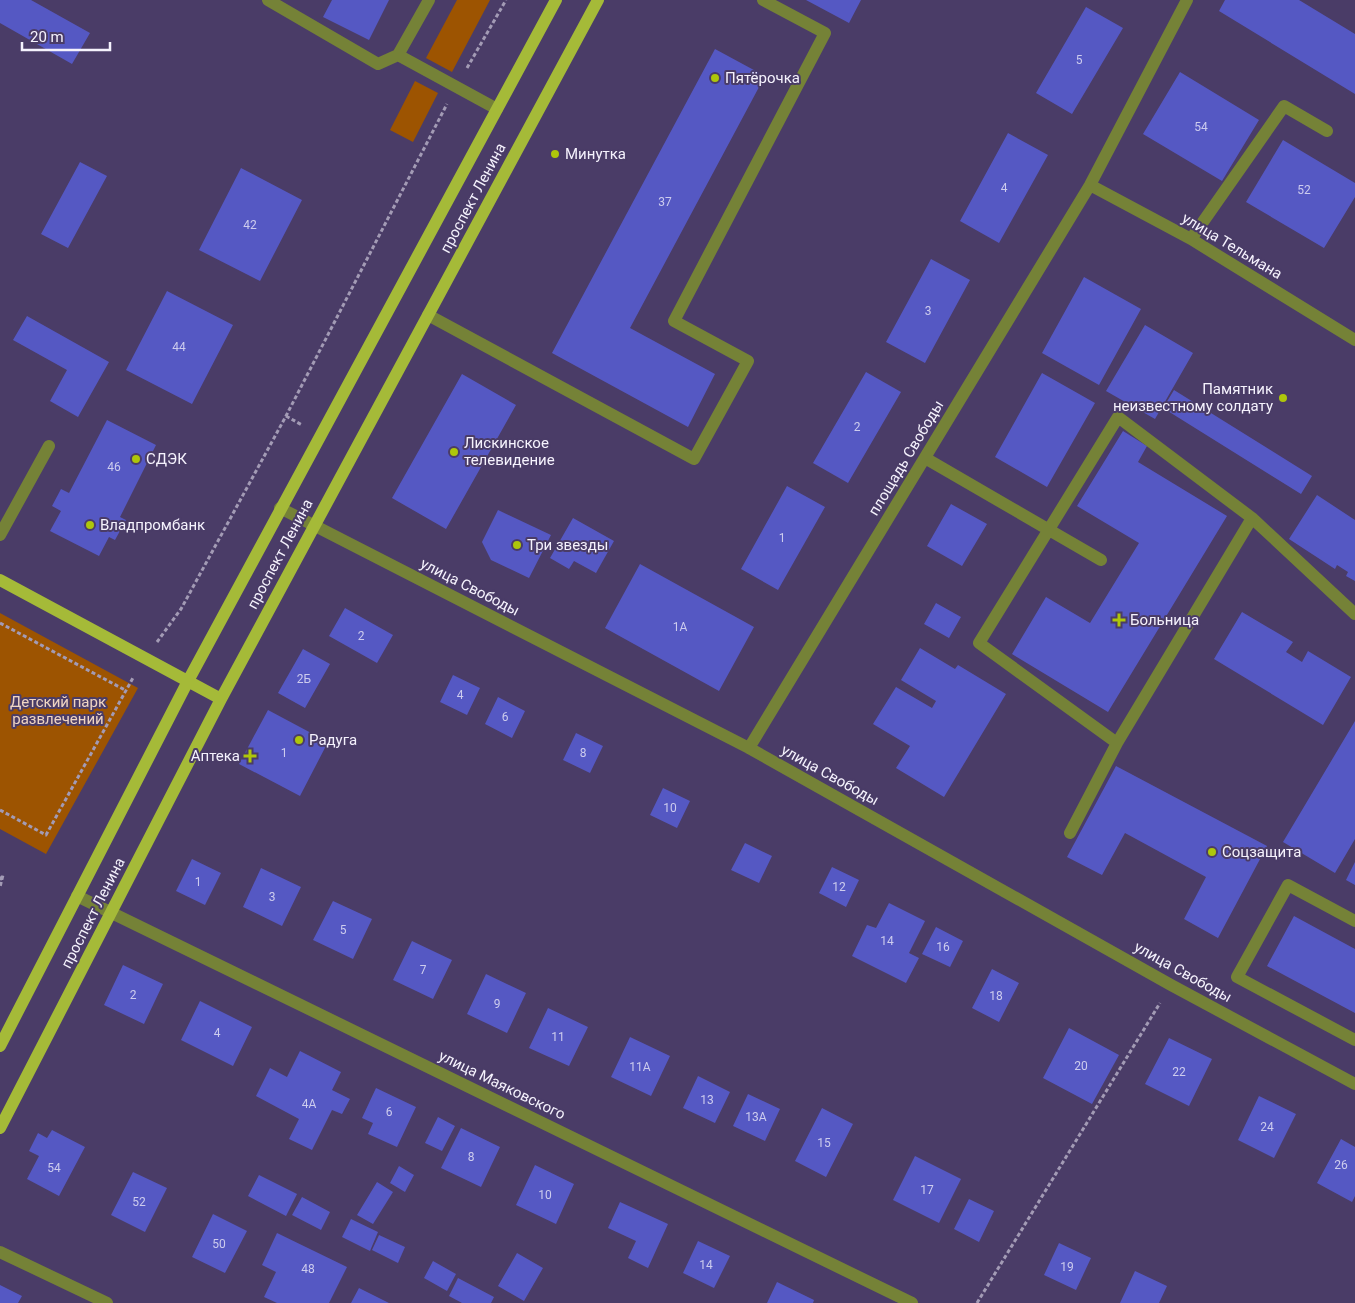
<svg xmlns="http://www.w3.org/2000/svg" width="1355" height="1303" viewBox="0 0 1355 1303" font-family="Roboto,sans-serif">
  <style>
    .green { fill: #9d5401 }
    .building { fill: #5558c3 }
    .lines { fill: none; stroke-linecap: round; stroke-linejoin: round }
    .path { stroke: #a39bb5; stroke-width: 3; stroke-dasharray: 4 2.5; stroke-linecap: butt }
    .minor { stroke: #758237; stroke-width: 12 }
    .major { stroke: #a5ba38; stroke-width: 12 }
    .poi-dot { fill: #aec60b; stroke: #4a3c67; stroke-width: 2 }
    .labels { text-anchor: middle; stroke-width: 4; stroke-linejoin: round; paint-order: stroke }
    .number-label { font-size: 12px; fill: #cdccee }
    .poi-label { font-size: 15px; fill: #f5f2fd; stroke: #4a3c67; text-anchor: start }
    .street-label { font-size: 15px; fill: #f5f2fd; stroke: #4a3c67 }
    .park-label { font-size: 15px; fill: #efd5c2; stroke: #4a3c67 }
  </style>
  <rect width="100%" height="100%" fill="#4a3c67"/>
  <path class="green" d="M 457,0 L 490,0 L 452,72 L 426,58 Z
    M 415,81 L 438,93 L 413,142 L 390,130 Z
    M 0,613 L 138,688 L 46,854 L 0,829 Z"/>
  <path class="building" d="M 0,0 L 31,0 L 90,33 L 72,64 L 0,23 Z
    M 332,0 L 389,0 L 369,40 L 323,17 Z
    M 806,0 L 861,0 L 849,23 Z
    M 1225,0 L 1299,0 L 1355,34 L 1355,94 L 1219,11 Z
    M 1086,7 L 1123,28 L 1072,114 L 1036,93 Z
    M 715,49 L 765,76 L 630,328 L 715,374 L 688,427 L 552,353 Z
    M 1180,72 L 1259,120 L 1222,181 L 1143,134 Z
    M 1008,133 L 1048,155 L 999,243 L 960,221 Z
    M 1283,140 L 1355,183 L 1355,197 L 1324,248 L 1246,202 Z
    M 80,162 L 107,176 L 68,248 L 41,234 Z
    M 241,168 L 302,200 L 260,281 L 199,250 Z
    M 931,259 L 970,280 L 925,363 L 886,342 Z
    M 1084,277 L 1141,309 L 1099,385 L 1042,353 Z
    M 167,291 L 233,325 L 192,404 L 126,370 Z
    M 27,316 L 109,362 L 78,417 L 50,401 L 67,370 L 13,340 Z
    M 1145,325 L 1193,353 L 1155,419 L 1106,391 Z
    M 866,372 L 901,392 L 848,483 L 813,463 Z
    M 1042,373 L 1095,403 L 1047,487 L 995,457 Z
    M 462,374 L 516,405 L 446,529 L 392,498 Z
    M 1174,390 L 1312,476 L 1301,494 L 1163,408 Z
    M 107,420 L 156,445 L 120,517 L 126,520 L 115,540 L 109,537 L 99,556 L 50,531 L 61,511 L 52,506 L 61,489 L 69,493 Z
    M 1123,431 L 1147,446 L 1138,462 L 1227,516 L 1108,712 L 1012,654 L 1046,597 L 1090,623 L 1139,543 L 1077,506 Z
    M 787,486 L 825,507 L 778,590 L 741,569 Z
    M 1317,495 L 1355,520 L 1355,581 L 1346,576 L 1348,572 L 1337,565 L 1335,569 L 1289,539 Z
    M 951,504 L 987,524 L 962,566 L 927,546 Z
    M 498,510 L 551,535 L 529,578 L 491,560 L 482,542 Z
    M 573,518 L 614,541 L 596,573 L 574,561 L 569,569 L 550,558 Z
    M 640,564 L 754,627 L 719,691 L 605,628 Z
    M 936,603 L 961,617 L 949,638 L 924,624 Z
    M 345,608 L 393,635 L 377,663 L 329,636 Z
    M 1242,612 L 1293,642 L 1286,652 L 1302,662 L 1308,651 L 1351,677 L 1323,725 L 1214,659 Z
    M 920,648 L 955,669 L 958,665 L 1006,694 L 944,797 L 896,768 L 910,746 L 873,724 L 896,687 L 932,708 L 936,701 L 901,680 Z
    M 303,649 L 330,664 L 305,708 L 278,693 Z
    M 453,675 L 480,688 L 467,715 L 440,702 Z
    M 498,697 L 525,711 L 512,738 L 485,724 Z
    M 268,710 L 328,742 L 300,796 L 239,764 Z
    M 1355,721 L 1355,839 L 1335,873 L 1283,842 Z
    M 576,733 L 603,746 L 590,773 L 563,760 Z
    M 1116,766 L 1267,846 L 1218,938 L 1184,919 L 1206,877 L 1125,833 L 1102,875 L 1067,857 Z
    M 663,788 L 690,801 L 677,828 L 650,815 Z
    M 745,843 L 772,856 L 759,883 L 731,870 Z
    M 192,859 L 221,873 L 205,905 L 176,891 Z
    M 1355,862 L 1355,885 L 1346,880 Z
    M 832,867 L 859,880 L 846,907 L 819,893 Z
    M 261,868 L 301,887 L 282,926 L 243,907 Z
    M 333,901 L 372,919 L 353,959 L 313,940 Z
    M 889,903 L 925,921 L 909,953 L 919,958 L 906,983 L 852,956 L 867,925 L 876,928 Z
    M 1294,916 L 1355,949 L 1355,1013 L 1267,966 Z
    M 936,927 L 963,941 L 950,967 L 922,954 Z
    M 412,941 L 452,960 L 433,999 L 393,980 Z
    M 123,965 L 163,984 L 144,1024 L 104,1005 Z
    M 992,969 L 1019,983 L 999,1022 L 972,1008 Z
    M 486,974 L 526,993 L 507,1033 L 467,1014 Z
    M 200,1001 L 252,1027 L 233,1066 L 181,1040 Z
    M 548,1008 L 588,1027 L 569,1066 L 529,1048 Z
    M 1069,1028 L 1119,1055 L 1092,1104 L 1043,1078 Z
    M 630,1037 L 670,1056 L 651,1096 L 611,1077 Z
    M 1169,1038 L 1212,1059 L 1189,1106 L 1145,1084 Z
    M 300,1051 L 341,1072 L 332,1090 L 350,1099 L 342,1114 L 332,1110 L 312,1150 L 289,1139 L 299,1119 L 256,1096 L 270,1068 L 287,1077 Z
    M 698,1076 L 730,1092 L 715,1123 L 683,1108 Z
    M 376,1088 L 416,1107 L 397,1147 L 368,1134 L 373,1123 L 362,1118 Z
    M 748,1094 L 780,1109 L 765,1141 L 733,1126 Z
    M 1259,1096 L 1296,1114 L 1274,1158 L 1238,1140 Z
    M 822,1108 L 853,1124 L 826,1177 L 795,1161 Z
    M 438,1117 L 455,1126 L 442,1151 L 425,1143 Z
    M 461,1128 L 500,1147 L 481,1187 L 441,1168 Z
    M 52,1130 L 85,1147 L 59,1196 L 27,1179 L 39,1156 L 29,1151 L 38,1133 L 47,1138 Z
    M 1341,1139 L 1355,1147 L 1355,1196 L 1352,1202 L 1317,1183 Z
    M 915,1156 L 961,1179 L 939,1223 L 893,1200 Z
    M 535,1165 L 574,1184 L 556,1224 L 516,1205 Z
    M 399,1166 L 414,1175 L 405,1192 L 390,1183 Z
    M 133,1172 L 167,1188 L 145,1232 L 111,1215 Z
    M 259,1175 L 297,1194 L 286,1216 L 248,1196 Z
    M 377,1182 L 393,1192 L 373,1224 L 357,1215 Z
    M 302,1197 L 330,1212 L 321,1230 L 292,1215 Z
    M 969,1199 L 994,1211 L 979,1242 L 954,1229 Z
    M 620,1202 L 668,1224 L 648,1268 L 628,1258 L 636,1241 L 608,1228 Z
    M 213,1214 L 247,1231 L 225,1273 L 192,1257 Z
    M 351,1219 L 378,1232 L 370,1251 L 342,1237 Z
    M 277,1233 L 347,1267 L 329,1303 L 277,1303 L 264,1297 L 276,1272 L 262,1265 Z
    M 379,1235 L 405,1247 L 398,1263 L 372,1250 Z
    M 698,1241 L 730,1256 L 714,1288 L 683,1273 Z
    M 1059,1243 L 1091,1258 L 1076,1290 L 1044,1275 Z
    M 517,1253 L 543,1268 L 524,1301 L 498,1286 Z
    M 433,1261 L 456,1274 L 447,1291 L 424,1278 Z
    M 1135,1271 L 1167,1286 L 1159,1303 L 1120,1303 Z
    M 458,1278 L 494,1297 L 491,1303 L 462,1303 L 449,1296 Z
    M 777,1282 L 814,1300 L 813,1303 L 767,1303 Z
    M 0,1285 L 22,1296 L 18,1303 L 0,1303 Z
    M 359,1288 L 389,1303 L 351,1303 Z"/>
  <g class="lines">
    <path class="path" d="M 467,68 L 506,0
      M 286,416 L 302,425
      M 0,623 L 125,690
      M 157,642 L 181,609 L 286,416 L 447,104
      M 0,810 L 46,835 L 134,676
      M 0,880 L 3,875 L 0,887
      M 977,1303 L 1160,1003"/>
    <path class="minor" d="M 268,0 L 378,64 L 398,55
      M 429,0 L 398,55 L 497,109
      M 1090,185 L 1191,239 L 1355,340
      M 1191,239 L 1284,106 L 1327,131
      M 428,315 L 694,459 L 748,361 L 674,321 L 825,33 L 763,0
      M 925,458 L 1101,560
      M 280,508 L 749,748 L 1171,985 L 1355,1084
      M 0,535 L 49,446
      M 1117,743 L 979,643 L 1118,417 L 1252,518 L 1355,614
      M 749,748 L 1090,185 L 1187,0
      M 1070,833 L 1117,743 L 1252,518
      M 77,896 L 912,1303
      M 1355,921 L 1288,885 L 1237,977 L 1355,1040
      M 0,1252 L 107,1303"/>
    <path class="major" d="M 0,580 L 221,699
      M 0,1046 L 188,681 L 556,0
      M 0,1128 L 221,699 L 598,0"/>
  </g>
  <g class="poi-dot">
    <circle cx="715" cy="78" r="5"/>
    <circle cx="555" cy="154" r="5"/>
    <circle cx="1283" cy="398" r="5"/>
    <circle cx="454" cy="452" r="5"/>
    <circle cx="136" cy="459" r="5"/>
    <circle cx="90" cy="525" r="5"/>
    <circle cx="517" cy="545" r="5"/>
    <path d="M1116.5 612.5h5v5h5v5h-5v5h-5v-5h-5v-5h5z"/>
    <circle cx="299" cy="740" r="5"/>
    <path d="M247.5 748.5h5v5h5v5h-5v5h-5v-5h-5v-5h5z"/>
    <circle cx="1212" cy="852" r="5"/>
  </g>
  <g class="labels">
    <g class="number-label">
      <text x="1079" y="64">5</text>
      <text x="1201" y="131">54</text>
      <text x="1004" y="192">4</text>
      <text x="1304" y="194">52</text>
      <text x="665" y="206">37</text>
      <text x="250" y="229">42</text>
      <text x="928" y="315">3</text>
      <text x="179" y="351">44</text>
      <text x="857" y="431">2</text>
      <text x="114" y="471">46</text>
      <text x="782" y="542">1</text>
      <text x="680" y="631">1А</text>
      <text x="361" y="640">2</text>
      <text x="304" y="683">2Б</text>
      <text x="460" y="699">4</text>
      <text x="505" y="721">6</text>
      <text x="284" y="757">1</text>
      <text x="583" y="757">8</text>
      <text x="670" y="812">10</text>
      <text x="198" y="886">1</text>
      <text x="839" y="891">12</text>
      <text x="272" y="901">3</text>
      <text x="343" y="934">5</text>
      <text x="887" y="945">14</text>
      <text x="943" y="951">16</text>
      <text x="423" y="974">7</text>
      <text x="133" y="999">2</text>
      <text x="996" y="1000">18</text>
      <text x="497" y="1008">9</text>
      <text x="217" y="1037">4</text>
      <text x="558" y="1041">11</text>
      <text x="1081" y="1070">20</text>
      <text x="640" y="1071">11А</text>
      <text x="1179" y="1076">22</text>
      <text x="707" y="1104">13</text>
      <text x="309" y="1108">4А</text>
      <text x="389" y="1116">6</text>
      <text x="756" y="1121">13А</text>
      <text x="1267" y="1131">24</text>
      <text x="824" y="1147">15</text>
      <text x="471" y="1161">8</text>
      <text x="1341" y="1169">26</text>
      <text x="54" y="1172">54</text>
      <text x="927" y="1194">17</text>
      <text x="545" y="1199">10</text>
      <text x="139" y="1206">52</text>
      <text x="219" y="1248">50</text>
      <text x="706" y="1269">14</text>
      <text x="1067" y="1271">19</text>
      <text x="308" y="1273">48</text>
    </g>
    <g class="poi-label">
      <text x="725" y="83">Пятёрочка</text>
      <text x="565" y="159">Минутка</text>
      <text x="1273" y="394" text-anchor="end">Памятник<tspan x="1273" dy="17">неизвестному солдату</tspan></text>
      <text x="464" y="448">Лискинское<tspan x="464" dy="17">телевидение</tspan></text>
      <text x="146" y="464">СДЭК</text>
      <text x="100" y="530">Владпромбанк</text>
      <text x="527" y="550">Три звезды</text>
      <text x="1130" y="625">Больница</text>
      <text x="309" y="745">Радуга</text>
      <text x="240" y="761" text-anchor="end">Аптека</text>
      <text x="1222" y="857">Соцзащита</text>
    </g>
    <g class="street-label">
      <text transform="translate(473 198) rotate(-62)" y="5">проспект Ленина</text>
      <text transform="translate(1232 246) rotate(31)" y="5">улица Тельмана</text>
      <text transform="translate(906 458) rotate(-59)" y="5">площадь Свободы</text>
      <text transform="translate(280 554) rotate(-62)" y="5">проспект Ленина</text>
      <text transform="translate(470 587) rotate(27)" y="5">улица Свободы</text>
      <text transform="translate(830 775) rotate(29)" y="5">улица Свободы</text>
      <text transform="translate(93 913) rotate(-63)" y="5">проспект Ленина</text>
      <text transform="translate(1183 972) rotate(29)" y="5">улица Свободы</text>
      <text transform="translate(502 1085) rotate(26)" y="5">улица Маяковского</text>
    </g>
    <g class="park-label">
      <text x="58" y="707">Детский парк<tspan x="58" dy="17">развлечений</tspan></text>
    </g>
  </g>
  <path d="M22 42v8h88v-8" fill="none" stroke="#f5f2fd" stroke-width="2.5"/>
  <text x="30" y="42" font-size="15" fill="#f5f2fd" stroke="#4a3c67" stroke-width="4" paint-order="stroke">20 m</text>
</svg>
